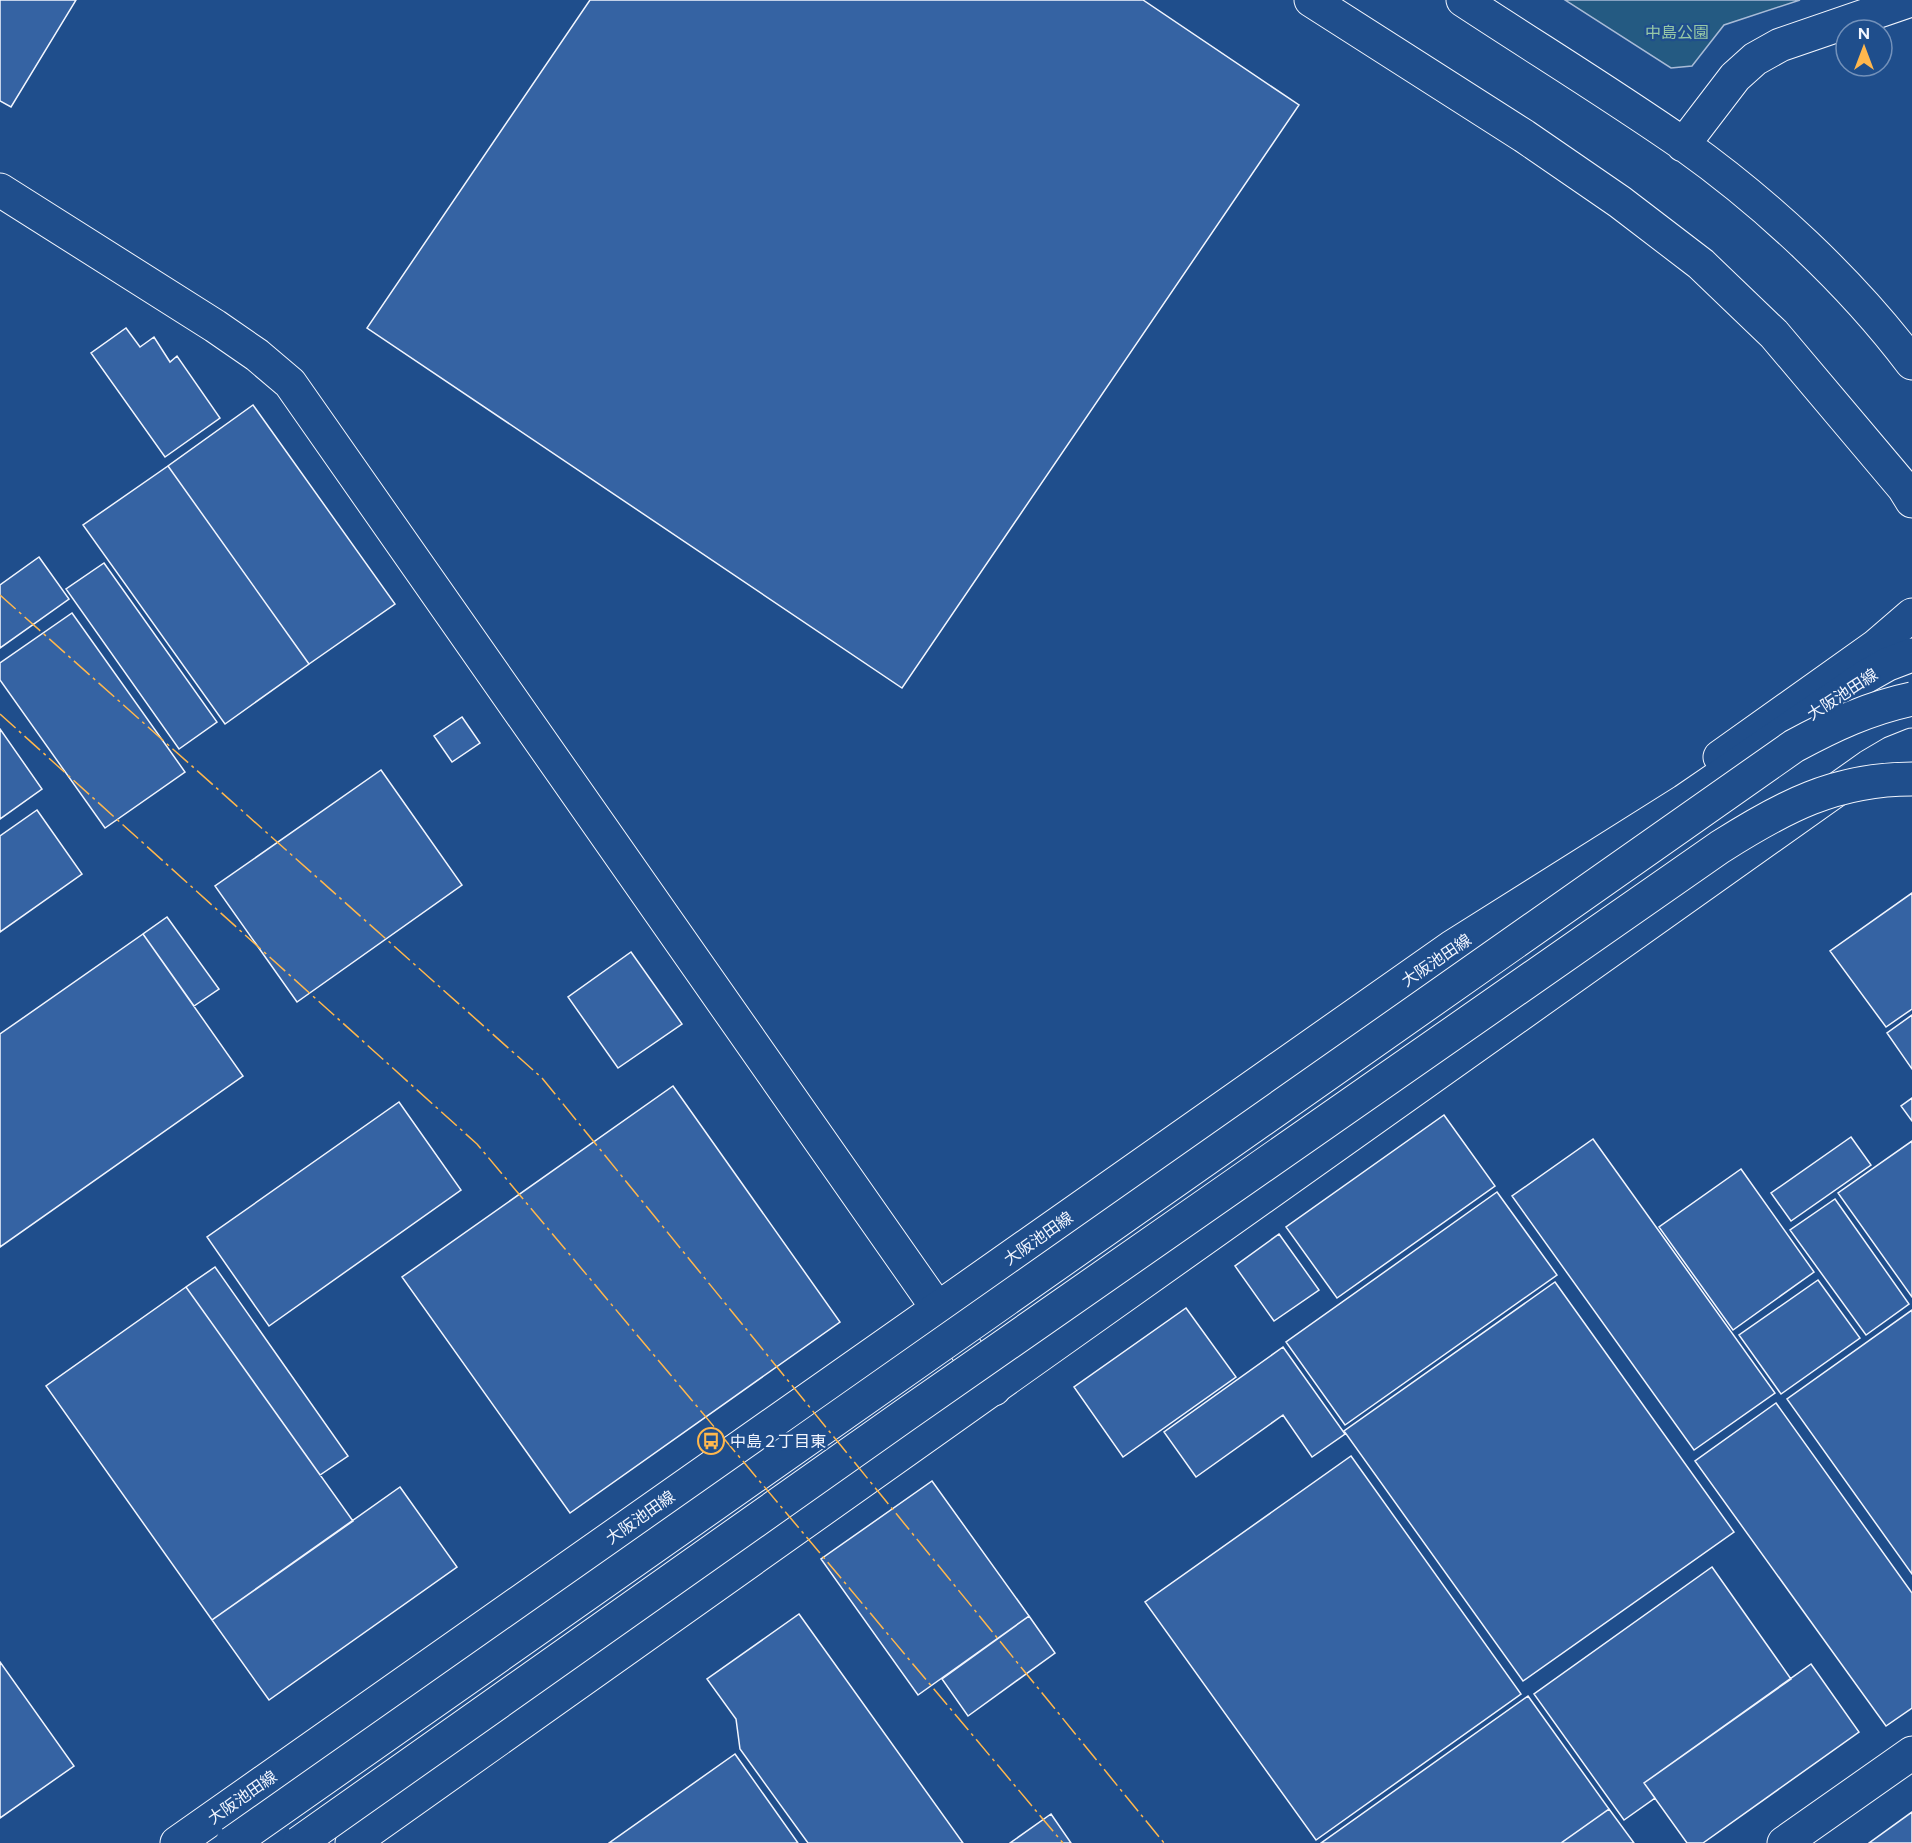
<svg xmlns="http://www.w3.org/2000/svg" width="1912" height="1843" viewBox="0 0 1912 1843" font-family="Figtree,'Noto Sans JP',sans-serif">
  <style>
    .green { fill: #245a82; stroke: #a8bbd7; stroke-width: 1.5 }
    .building { fill: #3563a3; stroke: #f2f6ff; stroke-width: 1.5 }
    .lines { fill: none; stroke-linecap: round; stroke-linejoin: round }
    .minor-casing { stroke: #f2f6ff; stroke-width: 35 }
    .major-casing { stroke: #f2f6ff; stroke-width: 35 }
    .minor { stroke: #1f4e8c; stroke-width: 33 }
    .major { stroke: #1f4e8c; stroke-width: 33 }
    .highway-bridge-casing { stroke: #f2f6ff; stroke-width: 35; stroke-linecap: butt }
    .highway-bridge { stroke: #1f4e8c; stroke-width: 33 }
    .power { stroke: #ffb74d; stroke-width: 1.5; stroke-dasharray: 21 4.5 3 4.5; stroke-linecap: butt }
    .labels { text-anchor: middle; stroke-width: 4.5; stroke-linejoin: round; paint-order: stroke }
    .park-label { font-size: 16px; fill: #97c8a6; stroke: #1f4e8c }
    .street-label { font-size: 16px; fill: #f2f6ff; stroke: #1f4e8c }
    .poi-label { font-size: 16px; fill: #f2f6ff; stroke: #1f4e8c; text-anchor: start }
  </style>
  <rect width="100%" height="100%" fill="#1f4e8c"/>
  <path class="green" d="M 1565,0 L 1800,0 L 1724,25 L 1692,66 L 1671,68 Z"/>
  <path class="building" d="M 0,0 L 76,0 L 11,107 L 0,101 Z
    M 590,0 L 1143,0 L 1299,105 L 902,688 L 367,328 Z
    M 126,328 L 140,347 L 154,337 L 170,362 L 177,356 L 220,418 L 165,457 L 91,353 Z
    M 253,405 L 395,604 L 309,664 L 168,466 Z
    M 168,466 L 309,664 L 225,724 L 83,525 Z
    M 39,557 L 69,599 L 0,648 L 0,585 Z
    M 104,563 L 217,722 L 179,749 L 66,589 Z
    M 72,613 L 185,772 L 105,828 L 0,680 L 0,663 Z
    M 462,717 L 480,743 L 452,762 L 434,736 Z
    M 0,729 L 42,789 L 0,819 Z
    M 381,770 L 462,885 L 297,1002 L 215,886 Z
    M 37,810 L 82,874 L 0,932 L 0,836 Z
    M 1912,893 L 1912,1009 L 1886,1027 L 1830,951 Z
    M 167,917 L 219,989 L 194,1006 L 143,934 Z
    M 143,934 L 243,1076 L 0,1247 L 0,1034 Z
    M 631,952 L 682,1024 L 618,1068 L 568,997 Z
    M 1912,1015 L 1912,1069 L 1887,1033 Z
    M 673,1086 L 840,1322 L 570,1513 L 402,1277 Z
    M 1912,1098 L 1912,1121 L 1901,1106 Z
    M 399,1102 L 461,1190 L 269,1326 L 207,1237 Z
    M 1444,1115 L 1495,1186 L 1337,1298 L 1286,1227 Z
    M 1851,1137 L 1871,1165 L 1791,1221 L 1771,1193 Z
    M 1593,1139 L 1775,1393 L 1694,1450 L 1512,1196 Z
    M 1912,1141 L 1912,1297 L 1838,1193 Z
    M 1741,1169 L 1814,1272 L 1733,1330 L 1659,1227 Z
    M 1497,1192 L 1557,1275 L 1345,1425 L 1286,1342 Z
    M 1835,1199 L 1909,1304 L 1866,1335 L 1790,1230 Z
    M 1279,1234 L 1319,1290 L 1274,1321 L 1235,1266 Z
    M 215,1267 L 348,1456 L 320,1475 L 186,1287 Z
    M 1818,1280 L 1860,1338 L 1781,1394 L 1739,1335 Z
    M 1555,1282 L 1734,1532 L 1523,1681 L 1344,1431 Z
    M 186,1287 L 353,1521 L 212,1620 L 46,1386 Z
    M 1186,1308 L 1236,1377 L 1123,1457 L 1074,1387 Z
    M 1912,1310 L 1912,1574 L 1787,1399 Z
    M 1283,1347 L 1345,1434 L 1312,1457 L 1283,1415 L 1196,1477 L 1164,1432 Z
    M 1776,1403 L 1912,1593 L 1912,1708 L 1886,1726 L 1695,1461 Z
    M 1351,1456 L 1521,1694 L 1316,1840 L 1145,1602 Z
    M 932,1481 L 1029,1616 L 918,1695 L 821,1559 Z
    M 400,1487 L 457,1567 L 269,1700 L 212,1620 Z
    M 1712,1567 L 1791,1679 L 1644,1783 L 1655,1798 L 1624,1820 L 1534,1694 Z
    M 799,1614 L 963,1843 L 808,1843 L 740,1749 L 736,1719 L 707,1679 Z
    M 1029,1616 L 1055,1653 L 968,1716 L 942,1679 Z
    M 0,1662 L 74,1766 L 0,1818 Z
    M 1811,1664 L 1859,1732 L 1703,1843 L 1687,1843 L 1644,1783 Z
    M 1528,1696 L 1609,1809 L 1561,1843 L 1321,1843 Z
    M 735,1754 L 798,1843 L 609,1843 Z
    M 1609,1809 L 1634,1843 L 1561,1843 Z
    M 1912,1812 L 1912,1843 L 1869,1843 Z
    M 1051,1814 L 1071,1843 L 1010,1843 Z"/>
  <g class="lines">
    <defs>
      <path id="minor" d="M 1311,0 L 1524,136 L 1620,202 L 1701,264 L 1774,334 L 1904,488 L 1912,501
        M 1463,0 C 1536,48 1611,94 1683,144 C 1766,203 1851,282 1912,363
        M 1683,145 L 1735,77 L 1755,59 L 1780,45 L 1911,0
        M 0,190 L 215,326 L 257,355 L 290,383 L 994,1389
        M 1720,757 L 1876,646 L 1912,615
        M 1784,1843 L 1912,1753"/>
      <path id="major" d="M 177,1843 L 1452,947 L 1684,801 L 1865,677 L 1888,664 L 1912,655
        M 352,1843 L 1870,766 L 1892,753 L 1912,745"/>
    </defs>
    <use href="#minor" class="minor-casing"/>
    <use href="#major" class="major-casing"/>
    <use href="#minor" class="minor"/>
    <use href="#major" class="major"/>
    <defs>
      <path id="highway-bridge" d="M 232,1843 L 1794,746 C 1833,725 1869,708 1912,699
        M 299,1843 L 905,1415 L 1720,847 C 1783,807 1835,779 1912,779"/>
    </defs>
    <use href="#highway-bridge" class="highway-bridge-casing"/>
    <use href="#highway-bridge" class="highway-bridge"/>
    <path class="power" d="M 0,595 L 542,1078 L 1164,1843
      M 0,714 L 477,1144 L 1063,1843"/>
  </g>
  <defs>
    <symbol id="bus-ring" viewBox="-11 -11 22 22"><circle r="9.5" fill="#1f4e8c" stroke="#ffb74d" stroke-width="1.5"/><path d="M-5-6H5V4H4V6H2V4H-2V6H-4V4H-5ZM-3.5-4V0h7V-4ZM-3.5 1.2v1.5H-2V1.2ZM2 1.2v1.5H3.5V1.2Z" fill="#ffb74d"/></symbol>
  </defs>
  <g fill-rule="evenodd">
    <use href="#bus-ring" x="696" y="1426" width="30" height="30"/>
  </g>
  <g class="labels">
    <g class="park-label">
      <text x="1677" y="38">中島公園</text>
    </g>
    <g class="street-label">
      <text transform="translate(1842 694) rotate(-33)" y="6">大阪池田線</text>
      <text transform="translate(1436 960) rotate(-34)" y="6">大阪池田線</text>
      <text transform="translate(1038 1238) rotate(-35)" y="6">大阪池田線</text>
      <text transform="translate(640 1517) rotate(-35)" y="6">大阪池田線</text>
      <text transform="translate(242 1797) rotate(-35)" y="6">大阪池田線</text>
    </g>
    <g class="poi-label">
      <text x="730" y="1447">中島２丁目東</text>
    </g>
  </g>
  <g transform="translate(1864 48)"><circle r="28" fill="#1f4e8c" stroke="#7391ba" stroke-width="1.5"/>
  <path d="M0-4.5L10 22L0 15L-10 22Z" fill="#ffb74d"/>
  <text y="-9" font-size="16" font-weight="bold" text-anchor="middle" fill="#f2f6ff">N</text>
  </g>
</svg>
